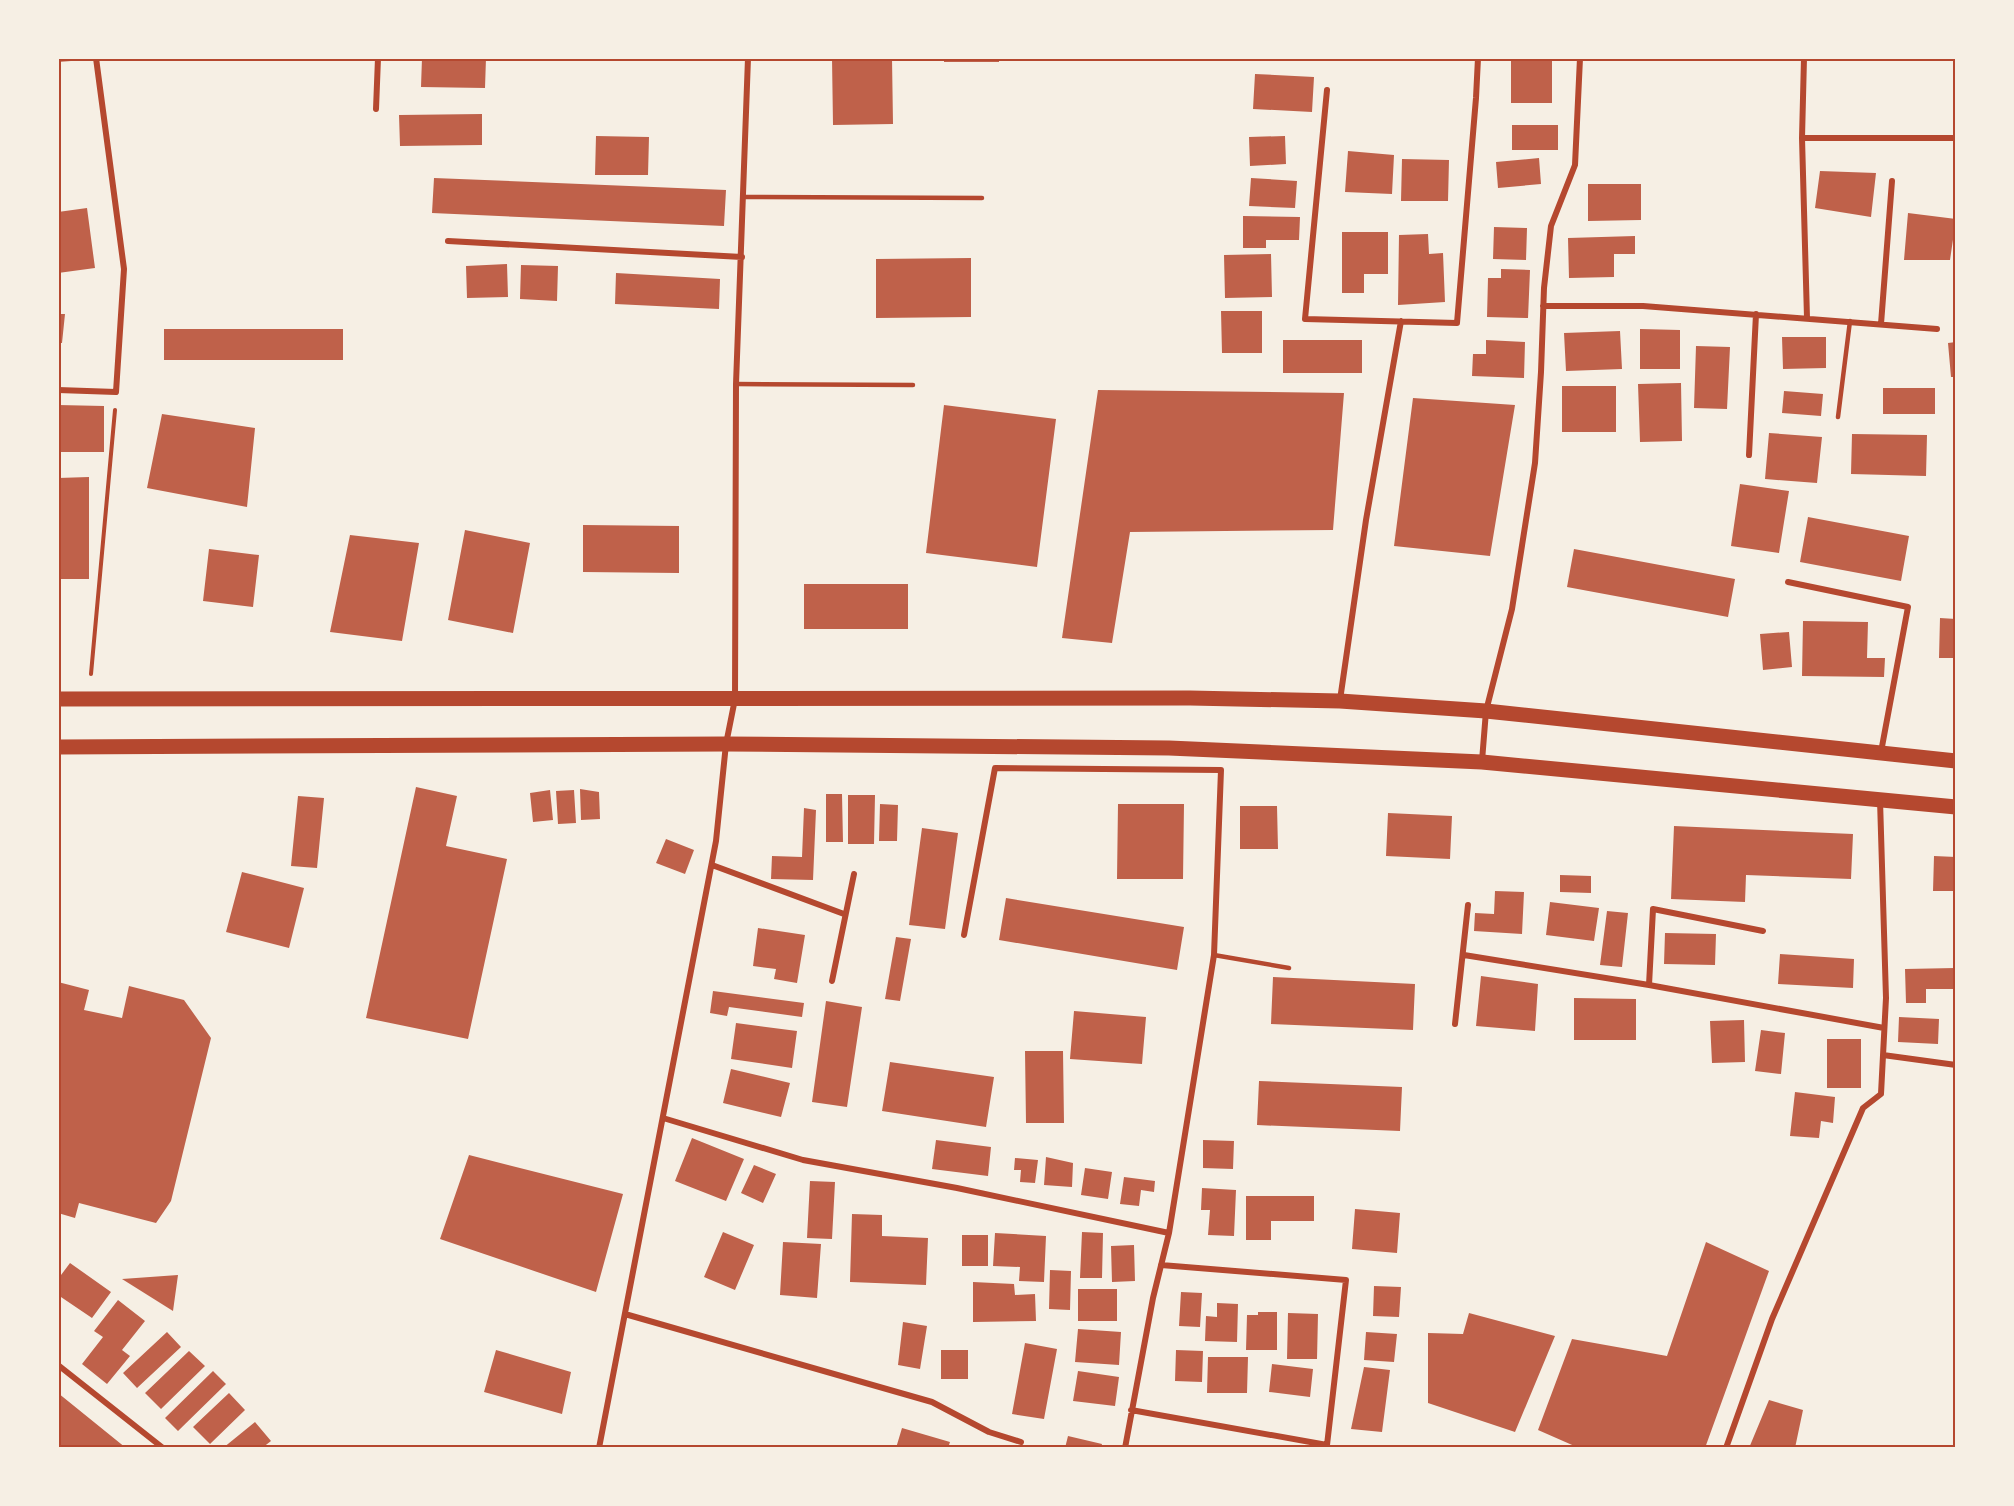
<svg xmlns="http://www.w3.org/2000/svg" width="2014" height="1506" viewBox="0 0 2014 1506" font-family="Figtree,sans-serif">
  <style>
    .building { fill: #bf614a }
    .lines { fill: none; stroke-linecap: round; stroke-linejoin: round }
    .path { stroke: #b5482f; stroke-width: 4 }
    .service { stroke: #b5482f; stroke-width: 4.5 }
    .minor { stroke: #b5482f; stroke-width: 6 }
    .primary { stroke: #b5482f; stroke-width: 15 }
    .neatline { fill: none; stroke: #b5482f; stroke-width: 2 }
  </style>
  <rect width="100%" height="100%" fill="#f6efe4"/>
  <path class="building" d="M 58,58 L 84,58 L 84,60 L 58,62 Z
    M 422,58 L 486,58 L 485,88 L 421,87 Z
    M 832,58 L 892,58 L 893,124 L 833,125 Z
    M 944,58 L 999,58 L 999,62 L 944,62 Z
    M 1511,58 L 1552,58 L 1552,103 L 1511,103 Z
    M 1255,74 L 1314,77 L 1312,112 L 1253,109 Z
    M 482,114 L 482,145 L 400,146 L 399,115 Z
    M 1512,125 L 1558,125 L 1558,150 L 1512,150 Z
    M 596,136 L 649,137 L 648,175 L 595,175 Z
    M 1285,136 L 1286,164 L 1250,166 L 1249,137 Z
    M 1348,151 L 1394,155 L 1392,194 L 1345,192 Z
    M 1539,158 L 1541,184 L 1498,188 L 1496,162 Z
    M 1402,159 L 1449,160 L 1448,201 L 1401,201 Z
    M 1820,171 L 1876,173 L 1871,217 L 1815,208 Z
    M 434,178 L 726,190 L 724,226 L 432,213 Z
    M 1251,178 L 1297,181 L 1295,208 L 1249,206 Z
    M 1588,184 L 1641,184 L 1641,220 L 1588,221 Z
    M 87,208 L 95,268 L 58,273 L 58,212 Z
    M 1908,213 L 1956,219 L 1950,260 L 1904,260 Z
    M 1243,216 L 1300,217 L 1299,240 L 1266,240 L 1266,248 L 1243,248 Z
    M 1494,227 L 1527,228 L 1526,260 L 1493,259 Z
    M 1342,232 L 1388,232 L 1388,274 L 1364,274 L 1364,293 L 1342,293 Z
    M 1428,234 L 1429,254 L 1443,253 L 1445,302 L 1398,305 L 1399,235 Z
    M 1635,236 L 1635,254 L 1614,254 L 1614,277 L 1569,278 L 1568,238 Z
    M 1271,254 L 1272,297 L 1225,298 L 1224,255 Z
    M 971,258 L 971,317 L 876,318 L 876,259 Z
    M 507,264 L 508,297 L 467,298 L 466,266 Z
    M 521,265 L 558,266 L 557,301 L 520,299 Z
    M 1501,269 L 1530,270 L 1528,318 L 1487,317 L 1488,278 L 1501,278 Z
    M 616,273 L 720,279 L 719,309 L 615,304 Z
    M 1221,311 L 1262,311 L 1262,353 L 1222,353 Z
    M 58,314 L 65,314 L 62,343 L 58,343 Z
    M 164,329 L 343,329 L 343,360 L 164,360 Z
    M 1640,329 L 1680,330 L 1680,369 L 1640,369 Z
    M 1620,331 L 1622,369 L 1566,371 L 1564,333 Z
    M 1782,337 L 1826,337 L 1826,368 L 1783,369 Z
    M 1283,340 L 1362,340 L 1362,373 L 1283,373 Z
    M 1486,340 L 1525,342 L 1524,378 L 1472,376 L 1473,354 L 1486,354 Z
    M 1956,342 L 1956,377 L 1951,377 L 1948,343 Z
    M 1696,346 L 1730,347 L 1727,409 L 1694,408 Z
    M 1681,383 L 1682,441 L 1640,442 L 1638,384 Z
    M 1562,386 L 1616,386 L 1616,432 L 1562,432 Z
    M 1883,388 L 1935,388 L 1935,414 L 1883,414 Z
    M 1098,390 L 1344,393 L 1333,530 L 1130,532 L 1112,643 L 1062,638 Z
    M 1784,391 L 1823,394 L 1821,416 L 1782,413 Z
    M 1413,398 L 1515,405 L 1490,556 L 1394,546 Z
    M 58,405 L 104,406 L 104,452 L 58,452 Z
    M 944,405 L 1056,419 L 1037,567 L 926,553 Z
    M 162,414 L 255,428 L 247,507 L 147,488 Z
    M 1769,433 L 1822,437 L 1817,483 L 1765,479 Z
    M 1852,434 L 1927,435 L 1926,476 L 1851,474 Z
    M 89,477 L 89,579 L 58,579 L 58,478 Z
    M 1740,484 L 1789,491 L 1779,553 L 1731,546 Z
    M 1808,517 L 1909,536 L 1901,581 L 1800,562 Z
    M 583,525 L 679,526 L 679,573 L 583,572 Z
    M 465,530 L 530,543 L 513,633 L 448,620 Z
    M 350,535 L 419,543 L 402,641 L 330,632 Z
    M 209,549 L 259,555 L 253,607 L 203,601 Z
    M 1574,549 L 1735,579 L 1728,617 L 1567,587 Z
    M 804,584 L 908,584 L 908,629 L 804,629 Z
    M 1940,618 L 1956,619 L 1956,658 L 1939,658 Z
    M 1803,621 L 1868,622 L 1867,658 L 1885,658 L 1884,677 L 1802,676 Z
    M 1789,632 L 1792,667 L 1763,670 L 1760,634 Z
    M 416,787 L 457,796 L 446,846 L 507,859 L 468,1039 L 366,1018 Z
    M 580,789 L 599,792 L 600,819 L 581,820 Z
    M 550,790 L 553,820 L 533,822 L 530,793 Z
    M 574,790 L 576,823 L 558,824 L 556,791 Z
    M 826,794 L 842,794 L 843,842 L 826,842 Z
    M 848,795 L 875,795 L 874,844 L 848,844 Z
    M 298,796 L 324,798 L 317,868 L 291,866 Z
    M 880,804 L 898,805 L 897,841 L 879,841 Z
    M 1118,804 L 1184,804 L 1183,879 L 1117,879 Z
    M 1240,806 L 1277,806 L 1278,849 L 1240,849 Z
    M 804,808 L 816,810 L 813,880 L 771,879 L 772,856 L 802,857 Z
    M 1388,813 L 1452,816 L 1450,859 L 1386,856 Z
    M 1674,826 L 1853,834 L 1851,879 L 1746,875 L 1745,902 L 1671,899 Z
    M 922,828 L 958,833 L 945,929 L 909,925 Z
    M 666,839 L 694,850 L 685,874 L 656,863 Z
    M 1934,856 L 1956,857 L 1956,891 L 1933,891 Z
    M 242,872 L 304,888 L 289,948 L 226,932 Z
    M 1560,875 L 1591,876 L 1591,893 L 1560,892 Z
    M 1495,891 L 1524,892 L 1522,934 L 1474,931 L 1475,913 L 1494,914 Z
    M 1006,898 L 1184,927 L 1177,970 L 999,940 Z
    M 1550,902 L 1599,908 L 1594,941 L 1546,935 Z
    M 1607,911 L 1628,913 L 1622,967 L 1600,965 Z
    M 758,928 L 805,935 L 797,983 L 774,979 L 776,969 L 753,966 Z
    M 1665,933 L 1716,934 L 1715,965 L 1664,964 Z
    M 896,937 L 911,939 L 900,1001 L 885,999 Z
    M 1780,954 L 1854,959 L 1853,988 L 1778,984 Z
    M 1955,968 L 1955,989 L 1926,989 L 1926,1003 L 1906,1003 L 1905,969 Z
    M 1481,976 L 1538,984 L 1535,1031 L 1476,1026 Z
    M 1273,977 L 1415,984 L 1413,1030 L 1271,1024 Z
    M 58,982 L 89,990 L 84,1010 L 122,1018 L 129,986 L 184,1000 L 211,1038 L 171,1201 L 156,1223 L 79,1203 L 75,1218 L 58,1213 Z
    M 713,991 L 804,1003 L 802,1017 L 729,1007 L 727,1016 L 710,1013 Z
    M 1574,998 L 1636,999 L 1636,1040 L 1574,1040 Z
    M 826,1001 L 862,1007 L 847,1107 L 812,1102 Z
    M 1074,1011 L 1146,1017 L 1142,1064 L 1070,1059 Z
    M 1899,1017 L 1939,1019 L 1938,1044 L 1898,1042 Z
    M 1744,1020 L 1745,1062 L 1712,1063 L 1710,1021 Z
    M 736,1023 L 797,1031 L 792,1068 L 731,1059 Z
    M 1761,1030 L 1785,1033 L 1781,1074 L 1755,1071 Z
    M 1827,1039 L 1861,1039 L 1861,1088 L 1827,1088 Z
    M 1025,1051 L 1063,1051 L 1064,1123 L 1026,1123 Z
    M 890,1062 L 994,1077 L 986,1127 L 882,1111 Z
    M 731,1069 L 790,1083 L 781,1117 L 723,1103 Z
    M 1259,1081 L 1402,1087 L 1400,1131 L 1257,1125 Z
    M 1795,1092 L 1835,1097 L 1833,1123 L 1821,1121 L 1819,1138 L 1790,1136 Z
    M 692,1138 L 744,1159 L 726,1201 L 675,1181 Z
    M 936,1140 L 991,1147 L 988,1176 L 932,1169 Z
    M 1203,1140 L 1234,1141 L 1233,1169 L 1203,1168 Z
    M 469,1155 L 623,1194 L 596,1292 L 440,1239 Z
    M 1046,1157 L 1073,1163 L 1072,1187 L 1044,1185 Z
    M 1015,1158 L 1038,1160 L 1035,1183 L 1020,1182 L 1021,1170 L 1014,1170 Z
    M 754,1165 L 776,1174 L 763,1203 L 741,1193 Z
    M 1085,1168 L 1112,1172 L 1108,1199 L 1081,1195 Z
    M 1124,1177 L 1155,1181 L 1154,1192 L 1141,1190 L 1139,1206 L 1120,1204 Z
    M 810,1181 L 835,1182 L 832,1239 L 807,1238 Z
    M 1202,1188 L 1236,1190 L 1234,1236 L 1208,1235 L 1210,1210 L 1201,1210 Z
    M 1246,1196 L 1314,1196 L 1314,1221 L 1271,1221 L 1271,1240 L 1246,1240 Z
    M 1355,1209 L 1400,1213 L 1397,1253 L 1352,1249 Z
    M 852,1214 L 882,1215 L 882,1236 L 928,1238 L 926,1285 L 850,1282 Z
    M 723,1232 L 754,1245 L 735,1290 L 704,1277 Z
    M 1082,1232 L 1103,1233 L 1102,1278 L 1080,1278 Z
    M 995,1233 L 1046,1236 L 1044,1282 L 1019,1281 L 1020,1267 L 993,1266 Z
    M 962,1235 L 988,1235 L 988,1266 L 962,1266 Z
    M 783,1242 L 821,1244 L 817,1298 L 780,1295 Z
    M 1706,1242 L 1769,1271 L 1705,1448 L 1579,1448 L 1538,1430 L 1572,1339 L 1667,1356 Z
    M 1134,1245 L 1135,1281 L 1112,1282 L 1111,1246 Z
    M 70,1263 L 111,1292 L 92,1318 L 58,1295 L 58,1279 Z
    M 1050,1270 L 1071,1271 L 1070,1310 L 1049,1309 Z
    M 178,1275 L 173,1311 L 122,1279 Z
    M 973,1282 L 1014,1284 L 1015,1295 L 1035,1294 L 1036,1321 L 973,1322 Z
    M 1374,1286 L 1401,1287 L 1399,1317 L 1373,1316 Z
    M 1078,1289 L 1117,1289 L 1117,1321 L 1078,1321 Z
    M 1181,1292 L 1202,1293 L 1200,1327 L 1179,1326 Z
    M 118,1300 L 145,1321 L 122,1350 L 130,1356 L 107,1384 L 82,1364 L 103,1337 L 94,1331 Z
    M 1217,1303 L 1238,1304 L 1237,1342 L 1205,1341 L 1206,1316 L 1217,1317 Z
    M 1258,1312 L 1277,1312 L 1277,1350 L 1246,1350 L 1247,1315 L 1258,1315 Z
    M 1288,1313 L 1318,1314 L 1317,1359 L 1287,1359 Z
    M 1469,1313 L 1555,1336 L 1515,1432 L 1428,1403 L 1428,1333 L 1463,1334 Z
    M 903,1322 L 927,1326 L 920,1369 L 898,1365 Z
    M 1078,1329 L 1121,1332 L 1119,1365 L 1075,1362 Z
    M 167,1332 L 181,1347 L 137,1388 L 123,1373 Z
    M 1366,1332 L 1397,1334 L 1394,1362 L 1364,1360 Z
    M 1025,1343 L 1057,1349 L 1044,1419 L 1012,1414 Z
    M 496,1350 L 571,1372 L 562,1414 L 484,1392 Z
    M 941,1350 L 968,1350 L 968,1379 L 941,1379 Z
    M 1176,1350 L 1203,1351 L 1202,1382 L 1175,1381 Z
    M 189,1351 L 205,1366 L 161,1409 L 145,1393 Z
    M 1208,1357 L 1248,1357 L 1247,1393 L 1207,1393 Z
    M 1272,1364 L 1313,1369 L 1310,1397 L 1269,1392 Z
    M 1364,1367 L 1390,1370 L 1382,1432 L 1351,1429 Z
    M 213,1371 L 226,1384 L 178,1431 L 165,1418 Z
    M 1078,1371 L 1119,1377 L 1115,1406 L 1073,1401 Z
    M 58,1393 L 126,1448 L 58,1448 Z
    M 229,1393 L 245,1410 L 210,1444 L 193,1427 Z
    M 1769,1400 L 1803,1410 L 1795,1448 L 1749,1448 Z
    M 255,1422 L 271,1441 L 262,1448 L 223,1448 Z
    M 902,1428 L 950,1442 L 948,1448 L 896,1448 Z
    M 1068,1436 L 1102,1444 L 1101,1448 L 1065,1448 Z"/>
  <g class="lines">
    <path class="path" d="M 91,674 L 115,410"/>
    <path class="service" d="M 744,197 L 982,198
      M 736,384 L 913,385
      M 1838,417 L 1850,321
      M 1214,955 L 1289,968"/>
    <path class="minor" d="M 1804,58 L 1802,138 L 1807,318
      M 1327,90 L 1305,319 L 1457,323 L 1476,98 L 1478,58
      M 376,109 L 378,58
      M 1802,138 L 1956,138
      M 448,241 L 742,257
      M 1543,306 L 1643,306 L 1937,329
      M 1881,324 L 1892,181
      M 58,390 L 116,392 L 124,269 L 96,58
      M 1749,455 L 1756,314
      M 1788,582 L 1908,607 L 1881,752
      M 1340,700 L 1366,520 L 1401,321
      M 1482,761 L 1486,711 L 1512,609 L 1535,463 L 1541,372 L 1544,288 L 1551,226 L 1575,165 L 1580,58
      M 712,865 L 844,914
      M 964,935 L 995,768 L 1221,770 L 1214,955 L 1169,1233 L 1153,1298 L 1125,1448
      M 1464,955 L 1649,985 L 1884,1028
      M 832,981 L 854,874
      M 1649,985 L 1653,909 L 1763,931
      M 1455,1024 L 1468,905
      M 1883,1055 L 1956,1065
      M 663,1118 L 803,1160 L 957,1188 L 1169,1233
      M 625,1314 L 932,1402 L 989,1432 L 1021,1442
      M 58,1365 L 163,1448
      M 1131,1410 L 1327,1445 L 1346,1280 L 1161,1265
      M 599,1448 L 716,841 L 726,744 L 735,699 L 736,384 L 748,58
      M 1726,1448 L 1772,1319 L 1863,1108 L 1881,1094 L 1886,998 L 1880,800"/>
    <path class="primary" d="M 58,699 L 1190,698 L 1340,701 L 1486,711 L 1956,761
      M 58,747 L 726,744 L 1169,748 L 1482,762 L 1956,807"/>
  </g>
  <rect width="2014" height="1506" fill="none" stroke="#f6efe4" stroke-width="120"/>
  <rect x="60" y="60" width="1894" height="1386" class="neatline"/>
</svg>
